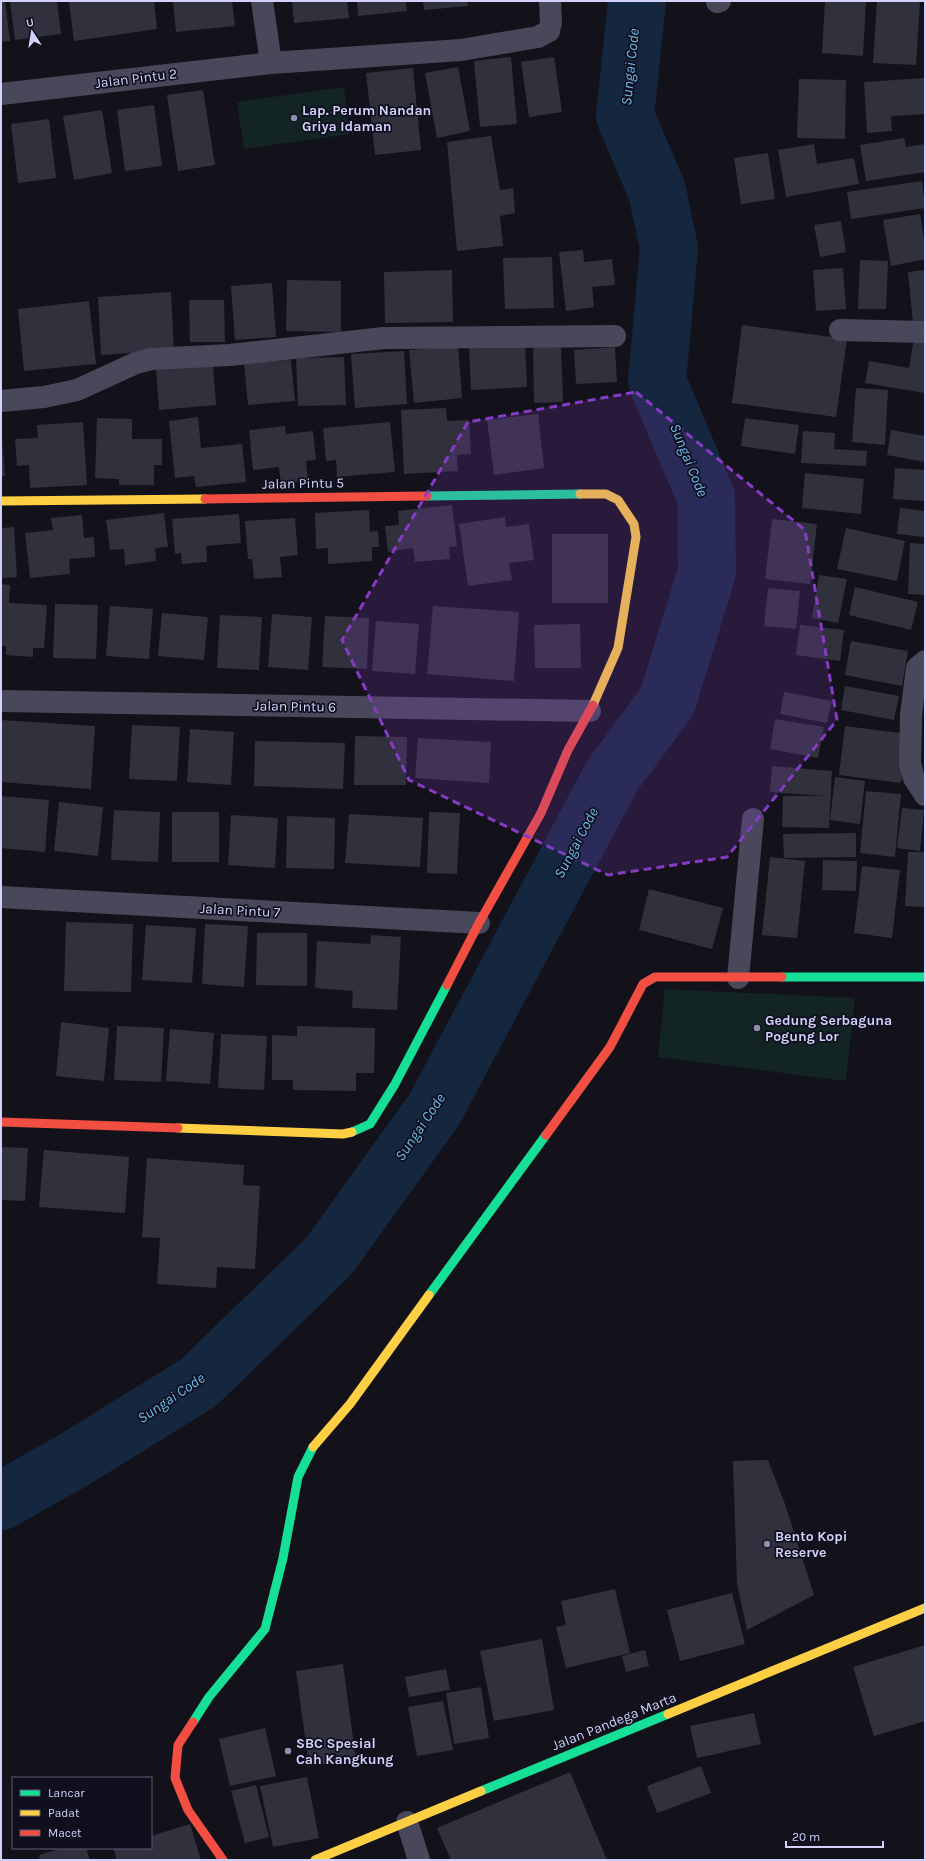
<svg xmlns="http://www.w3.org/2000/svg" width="926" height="1861" viewBox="0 0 926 1861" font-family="Karla,sans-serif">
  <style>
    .pitch { fill: #122424 }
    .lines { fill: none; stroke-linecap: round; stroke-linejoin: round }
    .river { stroke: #14273f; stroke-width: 58 }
    .building { fill: #31303d }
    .street { stroke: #49485a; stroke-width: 22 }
    .fast { stroke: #16e098; stroke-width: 9 }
    .slow { stroke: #ffcf43; stroke-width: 9 }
    .jam { stroke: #f24e42; stroke-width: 9 }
    .marked { fill: #843cc5; fill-opacity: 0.2; stroke: #843cc5; stroke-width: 3; stroke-dasharray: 8 5; stroke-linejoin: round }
    .poi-dot { fill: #8f8eac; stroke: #100f1e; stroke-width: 1.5 }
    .labels { text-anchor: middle; stroke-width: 3.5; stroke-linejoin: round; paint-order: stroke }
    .street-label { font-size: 14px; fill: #d2d1fa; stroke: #100f1e }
    .poi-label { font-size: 14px; font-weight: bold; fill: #d2d1fa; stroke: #100f1e; text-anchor: start }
    .water-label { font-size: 15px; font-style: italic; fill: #6abcef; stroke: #100f1e }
  </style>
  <rect width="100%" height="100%" fill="#13121a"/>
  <path class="pitch" d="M 344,87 L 350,134 L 244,149 L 237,102 Z
    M 665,989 L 855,998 L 846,1081 L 658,1057 Z"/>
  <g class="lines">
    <path class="river" d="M 1,1501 L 72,1461 L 198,1383 L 329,1256 L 434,1110 L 612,776 L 667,702 L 707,572 L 706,497 L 657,381 L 669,248 L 657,191 L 625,116 L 637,1"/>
  </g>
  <path class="building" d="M 1,1 L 5,1 L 10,41 L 1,42 Z
    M 10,1 L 57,1 L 61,34 L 15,40 Z
    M 69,1 L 154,1 L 157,29 L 74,41 Z
    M 173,1 L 232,1 L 235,26 L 176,32 Z
    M 292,1 L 347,1 L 349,18 L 294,23 Z
    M 357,1 L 406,1 L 407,11 L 358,16 Z
    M 423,1 L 467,1 L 468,6 L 424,10 Z
    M 825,1 L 866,1 L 863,56 L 822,53 Z
    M 877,1 L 920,1 L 916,65 L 873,63 Z
    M 511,57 L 517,124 L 480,127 L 474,61 Z
    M 554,57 L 562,112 L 529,117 L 521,62 Z
    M 458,67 L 470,131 L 437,138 L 425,73 Z
    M 413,68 L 421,150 L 375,155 L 366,73 Z
    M 925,78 L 925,114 L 891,116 L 892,131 L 867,133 L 864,82 Z
    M 799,79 L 846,80 L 845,139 L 797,138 Z
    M 203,90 L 215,165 L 178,171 L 167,95 Z
    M 154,105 L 162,166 L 125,171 L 117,110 Z
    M 102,110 L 112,173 L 74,180 L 63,116 Z
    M 49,119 L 56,178 L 18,183 L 11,124 Z
    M 491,136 L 500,190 L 513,188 L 515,213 L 500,216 L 503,246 L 457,251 L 447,142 Z
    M 904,138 L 906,147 L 925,144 L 925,172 L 866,181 L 860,145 Z
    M 814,144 L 817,164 L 854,158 L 859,184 L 786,197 L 778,150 Z
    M 768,153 L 775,199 L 741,204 L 734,158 Z
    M 922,181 L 925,208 L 851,219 L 847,192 Z
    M 920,214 L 925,247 L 925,259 L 891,266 L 883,220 Z
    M 841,221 L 846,252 L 820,257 L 814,225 Z
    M 583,250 L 584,262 L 612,259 L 615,285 L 592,287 L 594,307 L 566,311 L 559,252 Z
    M 552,257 L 554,308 L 505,309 L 503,258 Z
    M 860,260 L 888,261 L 886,309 L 858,309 Z
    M 843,268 L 846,309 L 816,311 L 813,270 Z
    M 452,270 L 453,322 L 385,323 L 384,272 Z
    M 925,270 L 925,322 L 913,323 L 908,272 Z
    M 287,280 L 341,281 L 341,332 L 286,331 Z
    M 272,283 L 276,337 L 235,340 L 231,286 Z
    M 171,292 L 174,350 L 101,355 L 98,297 Z
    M 189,300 L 224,300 L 225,342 L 190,342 Z
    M 89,301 L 96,364 L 24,371 L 18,309 Z
    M 742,325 L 847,339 L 836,417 L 732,403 Z
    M 914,338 L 925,340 L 925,393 L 865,383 L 869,361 L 909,368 Z
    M 561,343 L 563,402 L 534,403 L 533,344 Z
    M 525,344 L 527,387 L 471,390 L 469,347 Z
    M 458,346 L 462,398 L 414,403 L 409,350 Z
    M 615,347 L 617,382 L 576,384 L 574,350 Z
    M 404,351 L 407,404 L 355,408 L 351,354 Z
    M 344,357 L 346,405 L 298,406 L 296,358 Z
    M 291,360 L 295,401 L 248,405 L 244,363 Z
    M 213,364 L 216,405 L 159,410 L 156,369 Z
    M 856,388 L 888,390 L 885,445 L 852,442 Z
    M 446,408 L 447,421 L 469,420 L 471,454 L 457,455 L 458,471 L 404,474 L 401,410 Z
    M 538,414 L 544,468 L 494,475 L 487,420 Z
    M 198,417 L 201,448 L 242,444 L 246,482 L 196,487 L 194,476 L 175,478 L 169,421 Z
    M 97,418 L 132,419 L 132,439 L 162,439 L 162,465 L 154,465 L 154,485 L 119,485 L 119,479 L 95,478 Z
    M 745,418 L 799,425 L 795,454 L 741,446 Z
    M 83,422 L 87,485 L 30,488 L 29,465 L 17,466 L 15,439 L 38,438 L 37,425 Z
    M 390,422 L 395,472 L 337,477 L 336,460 L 326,461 L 323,428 Z
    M 1,426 L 5,476 L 1,477 Z
    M 285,426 L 286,434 L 313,431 L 316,460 L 306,461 L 308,480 L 281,484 L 279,467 L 253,470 L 249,430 Z
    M 891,430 L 925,436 L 925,462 L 887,455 Z
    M 803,431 L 835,433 L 834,449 L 867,451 L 866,466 L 801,463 Z
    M 895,468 L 925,470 L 925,501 L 893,499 Z
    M 805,473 L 864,479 L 861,514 L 802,508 Z
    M 452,505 L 457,546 L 449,547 L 450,559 L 415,562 L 413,548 L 388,552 L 385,526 L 399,525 L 398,511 Z
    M 900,508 L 925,511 L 925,537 L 897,534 Z
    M 369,510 L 370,532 L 378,531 L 379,547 L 372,547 L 372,561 L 328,564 L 328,548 L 316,549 L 315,513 Z
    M 164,513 L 168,547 L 155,548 L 156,561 L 125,565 L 124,549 L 110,550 L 106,520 Z
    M 239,514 L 241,543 L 206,546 L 207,562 L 182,564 L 181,553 L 175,554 L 172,519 Z
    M 82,515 L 84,538 L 94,537 L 95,557 L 69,559 L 70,574 L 30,578 L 25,533 L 53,530 L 51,518 Z
    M 505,517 L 506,527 L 529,524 L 534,560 L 509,563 L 512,580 L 468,586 L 459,524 Z
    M 295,518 L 298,555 L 280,557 L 282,577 L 254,579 L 252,559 L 248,559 L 245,521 Z
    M 772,519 L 817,524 L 810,584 L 765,579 Z
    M 14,527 L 17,577 L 1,578 L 1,528 Z
    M 846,528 L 905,541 L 897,581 L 837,569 Z
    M 552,534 L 608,534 L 608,603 L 552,603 Z
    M 910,543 L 925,544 L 925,595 L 908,594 Z
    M 819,575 L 847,579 L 838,623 L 812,618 Z
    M 1,584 L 10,585 L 9,603 L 47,605 L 44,648 L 33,648 L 33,657 L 6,655 L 6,646 L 1,646 Z
    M 855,587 L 918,602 L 911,630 L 849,615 Z
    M 768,588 L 800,591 L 796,629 L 764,626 Z
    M 55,604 L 98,605 L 96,659 L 53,658 Z
    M 110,606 L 153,609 L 149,659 L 106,656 Z
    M 433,606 L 519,612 L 514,681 L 427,674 Z
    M 162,613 L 208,617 L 204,660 L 158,656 Z
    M 272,614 L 312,617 L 308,670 L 268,667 Z
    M 220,615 L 262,617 L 259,670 L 217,668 Z
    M 325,616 L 369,618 L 367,669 L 322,667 Z
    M 376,621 L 419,624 L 415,674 L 372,671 Z
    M 580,624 L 581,668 L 535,668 L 534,625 Z
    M 800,625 L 844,630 L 840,661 L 796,655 Z
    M 851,641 L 908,651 L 902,686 L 845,675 Z
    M 845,686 L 899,696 L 894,720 L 841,710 Z
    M 784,692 L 832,701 L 827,723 L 780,714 Z
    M 775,719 L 824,727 L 818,758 L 770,749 Z
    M 1,720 L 95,726 L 91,789 L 1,782 Z
    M 132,725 L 180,727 L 177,781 L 129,779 Z
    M 845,726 L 908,734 L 901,783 L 839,775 Z
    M 190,729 L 234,732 L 231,785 L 187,782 Z
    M 355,736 L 407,737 L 406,785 L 354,785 Z
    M 418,738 L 491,742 L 489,783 L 415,778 Z
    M 255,741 L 345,743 L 343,789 L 254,786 Z
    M 772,766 L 832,771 L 829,828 L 782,827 L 783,796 L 825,796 L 770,792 Z
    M 835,777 L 865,781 L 860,824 L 830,820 Z
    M 866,791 L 901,794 L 895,857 L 860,853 Z
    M 1,796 L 49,800 L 45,852 L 1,848 Z
    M 59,802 L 103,807 L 98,856 L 54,851 Z
    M 902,808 L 924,810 L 920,851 L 897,848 Z
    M 114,810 L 160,812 L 158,862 L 111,860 Z
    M 172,812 L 219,812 L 219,862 L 172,862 Z
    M 429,812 L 460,813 L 457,874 L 427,873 Z
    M 349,814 L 423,818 L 420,867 L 345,863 Z
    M 231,815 L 278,818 L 275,868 L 228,865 Z
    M 287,816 L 335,818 L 334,869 L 286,868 Z
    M 856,833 L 856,857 L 784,858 L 783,834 Z
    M 908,852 L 925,852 L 925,907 L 905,906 Z
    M 770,857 L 805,861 L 797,938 L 762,935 Z
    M 823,860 L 857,861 L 856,891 L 822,890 Z
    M 862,866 L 900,870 L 892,938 L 854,933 Z
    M 649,889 L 723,908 L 712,949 L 639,930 Z
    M 66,922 L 133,924 L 131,992 L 64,991 Z
    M 205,924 L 248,926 L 244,987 L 202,984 Z
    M 146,925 L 196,928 L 192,983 L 142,980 Z
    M 257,933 L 307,933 L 307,986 L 256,985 Z
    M 371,935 L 401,937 L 397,1010 L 352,1008 L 353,991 L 315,988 L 317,941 L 370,944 Z
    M 61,1022 L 109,1028 L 104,1081 L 56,1076 Z
    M 117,1026 L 164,1028 L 161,1082 L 114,1080 Z
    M 297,1026 L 375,1028 L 374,1073 L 356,1073 L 356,1091 L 293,1090 L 293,1080 L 272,1080 L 272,1035 L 297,1036 Z
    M 170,1029 L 214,1033 L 210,1084 L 166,1081 Z
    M 221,1034 L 267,1036 L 264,1090 L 218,1088 Z
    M 1,1147 L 28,1148 L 25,1201 L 1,1200 Z
    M 44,1150 L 129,1157 L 125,1213 L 39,1207 Z
    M 147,1158 L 244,1165 L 243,1185 L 260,1186 L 255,1269 L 217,1267 L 216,1288 L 157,1284 L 160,1238 L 142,1237 Z
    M 768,1460 L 785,1504 L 814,1595 L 747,1630 L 737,1584 L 733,1461 Z
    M 615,1589 L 630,1653 L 566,1668 L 556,1627 L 566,1625 L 561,1601 Z
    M 732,1593 L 745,1644 L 680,1661 L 667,1610 Z
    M 542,1639 L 554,1710 L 494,1721 L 480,1651 Z
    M 925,1645 L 925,1721 L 874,1736 L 853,1667 Z
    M 645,1650 L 649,1666 L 626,1672 L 622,1656 Z
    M 343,1664 L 356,1760 L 309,1766 L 296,1671 Z
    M 446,1669 L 450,1690 L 409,1697 L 405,1677 Z
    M 481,1687 L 489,1738 L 454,1744 L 446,1693 Z
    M 443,1701 L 453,1750 L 417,1756 L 408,1707 Z
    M 754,1713 L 761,1744 L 697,1758 L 690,1726 Z
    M 265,1728 L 276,1776 L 230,1786 L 219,1739 Z
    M 701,1766 L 711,1793 L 657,1813 L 647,1786 Z
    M 570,1772 L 607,1860 L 451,1860 L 437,1828 Z
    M 307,1777 L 319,1838 L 273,1847 L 260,1786 Z
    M 256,1785 L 269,1837 L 245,1843 L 231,1791 Z
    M 190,1824 L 201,1860 L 117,1860 L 113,1848 L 151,1848 L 151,1836 Z
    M 63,1848 L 86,1848 L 90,1860 L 40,1860 L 39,1855 Z"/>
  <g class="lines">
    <path class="street" d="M 262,1 L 271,63
      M 717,2 L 720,1
      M 1,94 L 271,63 L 461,50 L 538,37 L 549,31 L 551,22 L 550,1
      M 840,330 L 925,332
      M 1,401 L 44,397 L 77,390 L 136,363 L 151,359 L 230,355 L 384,338 L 615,336
      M 925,661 L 917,668 L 911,715 L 910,764 L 914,778 L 925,795
      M 1,701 L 590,711
      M 1,897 L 479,923
      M 738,978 L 753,819
      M 407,1822 L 419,1860"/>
    <path class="fast" d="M 427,496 L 580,494
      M 782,977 L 925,977
      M 352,1132 L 370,1124 L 395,1084 L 447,985
      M 429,1295 L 546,1135
      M 193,1722 L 209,1697 L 265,1629 L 283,1558 L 298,1477 L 313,1447
      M 481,1791 L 668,1714"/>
    <path class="slow" d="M 580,494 L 606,494 L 618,500 L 634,524 L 636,537 L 618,648 L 593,705
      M 1,501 L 205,499
      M 178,1128 L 343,1134 L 352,1132
      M 313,1447 L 350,1404 L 429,1295
      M 668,1714 L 925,1608
      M 315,1860 L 481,1791"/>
    <path class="jam" d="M 205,499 L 427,496
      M 447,985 L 479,923 L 541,813 L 568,750 L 593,705
      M 1,1122 L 178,1128
      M 546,1135 L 610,1047 L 643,984 L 655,977 L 782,977
      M 193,1722 L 178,1745 L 175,1778 L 188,1810 L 223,1860"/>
  </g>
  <path class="marked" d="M 636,392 L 805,530 L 837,720 L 727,857 L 608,875 L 409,780 L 342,640 L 468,422 Z"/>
  <g class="poi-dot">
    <circle cx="294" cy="118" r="4"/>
    <circle cx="757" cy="1028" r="4"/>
    <circle cx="767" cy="1544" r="4"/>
    <circle cx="288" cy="1751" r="4"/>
  </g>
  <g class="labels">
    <g class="street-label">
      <text transform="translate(136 78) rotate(-7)" y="5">Jalan Pintu 2</text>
      <text transform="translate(303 483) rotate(-1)" y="5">Jalan Pintu 5</text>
      <text transform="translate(295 706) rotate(1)" y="5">Jalan Pintu 6</text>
      <text transform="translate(240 910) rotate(3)" y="5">Jalan Pintu 7</text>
      <text transform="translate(614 1721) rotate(-22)" y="5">Jalan Pandega Marta</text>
    </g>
    <g class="poi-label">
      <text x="302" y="115">Lap. Perum Nandan<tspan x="302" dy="16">Griya Idaman</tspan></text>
      <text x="765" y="1025">Gedung Serbaguna<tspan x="765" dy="16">Pogung Lor</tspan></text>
      <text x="775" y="1541">Bento Kopi<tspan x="775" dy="16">Reserve</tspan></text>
      <text x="296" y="1748">SBC Spesial<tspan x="296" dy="16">Cah Kangkung</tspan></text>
    </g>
    <g class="water-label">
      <text transform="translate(630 67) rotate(-84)" y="5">Sungai Code</text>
      <text transform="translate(689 460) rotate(68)" y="5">Sungai Code</text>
      <text transform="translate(576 843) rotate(-62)" y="5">Sungai Code</text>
      <text transform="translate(420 1127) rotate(-56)" y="5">Sungai Code</text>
      <text transform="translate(171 1398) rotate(-34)" y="5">Sungai Code</text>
    </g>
  </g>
  <rect width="926" height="1861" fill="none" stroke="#d2d1fa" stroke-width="4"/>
  <rect x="12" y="1777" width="140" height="72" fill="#100f1e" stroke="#5e5d76"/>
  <rect x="20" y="1790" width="20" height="6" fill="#16e098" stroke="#5e5d76"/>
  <text x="48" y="1797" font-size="12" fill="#d2d1fa">Lancar</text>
  <rect x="20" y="1810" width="20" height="6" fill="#ffcf43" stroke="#5e5d76"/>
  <text x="48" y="1817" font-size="12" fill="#d2d1fa">Padat</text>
  <rect x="20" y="1830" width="20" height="6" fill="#f24e42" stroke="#5e5d76"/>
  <text x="48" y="1837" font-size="12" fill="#d2d1fa">Macet</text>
  <g transform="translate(32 32) rotate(348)" stroke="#100f1e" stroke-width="3" paint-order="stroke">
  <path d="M0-3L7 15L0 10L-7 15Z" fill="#d2d1fa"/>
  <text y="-6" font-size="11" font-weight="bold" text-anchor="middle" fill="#d2d1fa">U</text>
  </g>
  <path d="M786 1841v6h97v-6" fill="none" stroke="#d2d1fa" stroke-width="2"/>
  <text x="792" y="1841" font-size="12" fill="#d2d1fa" stroke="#100f1e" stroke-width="3" paint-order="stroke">20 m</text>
</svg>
